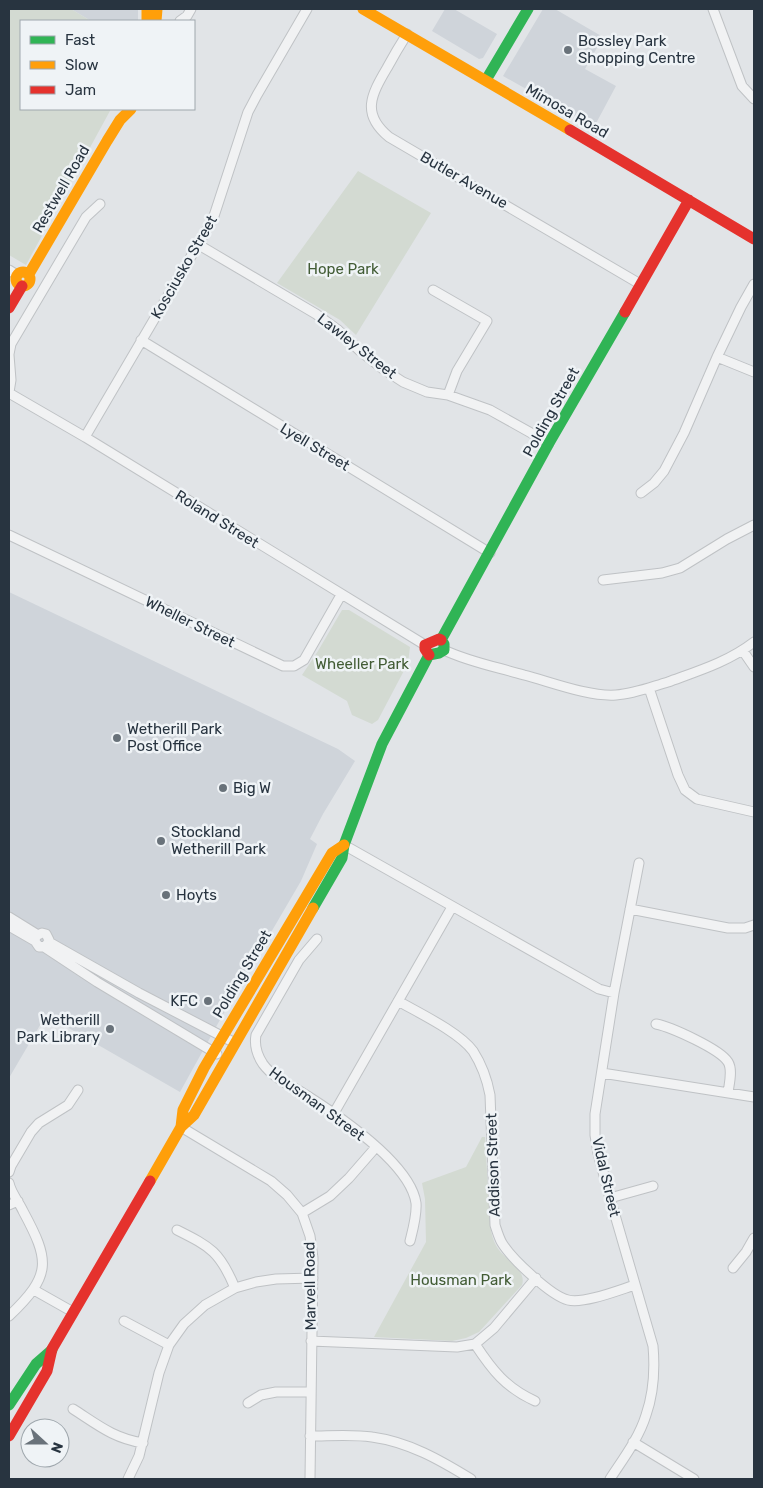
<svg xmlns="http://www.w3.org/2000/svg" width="763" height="1488" viewBox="0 0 763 1488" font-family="Rubik,sans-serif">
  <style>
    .built { fill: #cfd4da }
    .park { fill: #d3dad2 }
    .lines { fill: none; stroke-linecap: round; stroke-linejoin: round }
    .street-casing { stroke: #bfc2c5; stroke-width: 11 }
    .street { stroke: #f1f2f3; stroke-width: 9 }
    .fast { stroke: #30b455; stroke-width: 11 }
    .slow { stroke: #ff9f0a; stroke-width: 11 }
    .jam { stroke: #e5322d; stroke-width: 11 }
    .poi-dot { fill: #69727a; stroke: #eff3f6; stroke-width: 2 }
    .labels { text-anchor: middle; stroke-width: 5; stroke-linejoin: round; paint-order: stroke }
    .poi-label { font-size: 15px; fill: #283440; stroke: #eff3f6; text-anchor: start }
    .street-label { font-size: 15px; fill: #283440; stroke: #eff3f6 }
    .park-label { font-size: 15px; fill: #425c35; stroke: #eff3f6 }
  </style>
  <rect width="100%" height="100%" fill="#e1e4e7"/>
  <path class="built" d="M 71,9 L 138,9 L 138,21 L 91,21 Z
    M 445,9 L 454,9 L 497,34 L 483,58 L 479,59 L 432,31 Z
    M 543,9 L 555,9 L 603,37 L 585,69 L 616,86 L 594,127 L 503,76 Z
    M 9,592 L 338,749 L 355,761 L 323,814 L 310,839 L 317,844 L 301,881 L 221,1018 L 180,1092 L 46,1015 L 9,1078 Z"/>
  <path class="park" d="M 9,9 L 71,9 L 91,21 L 21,21 L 21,109 L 111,109 L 26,265 L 9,255 Z
    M 358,171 L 431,213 L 356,335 L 340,320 L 277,283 Z
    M 342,610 L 349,610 L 410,647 L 408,663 L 378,720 L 372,724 L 352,715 L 347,701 L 302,675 L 318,651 Z
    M 482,1137 L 485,1137 L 490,1223 C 491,1233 493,1242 499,1250 C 506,1260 527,1270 522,1285 L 479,1332 L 466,1338 L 452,1341 L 374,1337 L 426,1242 L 425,1199 L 422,1183 L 466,1167 Z"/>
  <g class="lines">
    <defs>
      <path id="street" d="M 713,9 L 742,86 L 754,99
        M 180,21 L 187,16 L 191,9
        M 407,34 C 400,45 393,57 387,68 C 371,95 361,114 389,137 L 640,284
        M 199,245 L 316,314 L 338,330 L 360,351 L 383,369 L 403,382 L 427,392 L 448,395 L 490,410 L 549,443
        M 9,270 L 17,275
        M 433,290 L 487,321 L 457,371 L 448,395
        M 141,340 L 490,553
        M 9,354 L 11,344 L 86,217 L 100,204
        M 9,355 L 11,380 L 9,392
        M 717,357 L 754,372
        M 9,393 L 85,437 L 425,645
        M 85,437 L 213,219 L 248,112 L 257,95 L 307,9
        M 641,493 L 654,483 L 664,471 L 684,433 L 717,357 L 741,307 L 754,284
        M 9,535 L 283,666 L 294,666 L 304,660 L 341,595
        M 603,580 L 662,573 L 680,568 L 727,539 L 754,525
        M 444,650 C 469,662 497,667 524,675 C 551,682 589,697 616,695 C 634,694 651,687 668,682 C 698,671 728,662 754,642
        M 743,651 L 754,667
        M 649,688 L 678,775 L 685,790 L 697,799 L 754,812
        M 344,845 L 599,989 L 614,993
        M 630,909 L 728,928 L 745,928 L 754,925
        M 9,917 L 38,935
        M 9,926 L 35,941 L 39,947 L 46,946 L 49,940 L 46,934 L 42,933 L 36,936 L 35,941
        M 317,939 L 299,960 L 256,1035 C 254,1046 257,1055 263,1064 C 273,1078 292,1086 306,1095 C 339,1116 410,1163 416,1203 C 417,1215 413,1229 410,1241
        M 49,942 L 139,993 L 235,1043
        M 44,947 L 97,982 L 217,1054
        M 398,1001 C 419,1013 459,1032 473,1051 C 482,1065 487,1079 490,1095 L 495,1225 C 497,1231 499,1238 502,1243 C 512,1259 551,1296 568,1300 C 584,1304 619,1290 635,1285
        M 656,1024 C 671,1027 720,1049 728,1062 C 733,1070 729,1084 728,1093
        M 602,1073 L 754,1097
        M 334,1113 L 452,907
        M 181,1127 L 271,1181 L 287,1195 L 302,1213 L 310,1236 L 313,1258 L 310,1479
        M 9,1172 L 11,1166 L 31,1132 L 39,1123 L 68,1105 L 78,1090
        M 9,1183 C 11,1193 19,1202 23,1211 C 50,1261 52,1275 9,1316
        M 610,1198 L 653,1186
        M 9,1205 L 18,1201
        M 302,1213 L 330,1196 L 349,1178 L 376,1147
        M 177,1230 C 211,1247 220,1252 235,1288
        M 733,1268 L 746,1252 L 754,1238
        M 34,1290 L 73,1312
        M 124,1321 L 169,1345
        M 311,1341 L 457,1347 L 475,1344 L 494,1328 L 536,1278
        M 475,1344 C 492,1370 506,1388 535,1401
        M 248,1403 L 261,1395 L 276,1392 L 310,1392
        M 73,1409 C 98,1425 113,1438 143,1443
        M 310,1436 C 329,1436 353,1434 372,1437 C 409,1442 440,1460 471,1479
        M 633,1442 L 694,1479
        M 128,1479 L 139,1456 L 159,1373 L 169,1345 L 184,1324 L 205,1305 L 235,1288 L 256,1282 L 276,1279 L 313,1278
        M 610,1479 C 623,1459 639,1438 646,1415 C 654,1392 655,1369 653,1346 L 610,1198 L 598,1153 L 595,1135 L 595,1114 L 614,993 L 639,863"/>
    </defs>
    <use href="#street" class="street-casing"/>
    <use href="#street" class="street"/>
    <path class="fast" d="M 486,80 L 528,9
      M 441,640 L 549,443 L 625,312
      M 429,655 L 439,653 L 444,650 L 444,644 L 441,640
      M 313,908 L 342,858 L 344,845 L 382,744 L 429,655
      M 9,1405 L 36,1364 L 52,1350"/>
    <path class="slow" d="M 147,9 L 147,21
      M 363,9 L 570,130
      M 156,21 L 157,9
      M16 279a7 7 0 1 1 14 0a7 7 0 1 1-14 0Z
      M 29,274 L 107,141 L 120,120 L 131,109
      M 181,1127 L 183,1110 L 204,1068 L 332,853 L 344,845
      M 150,1181 L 181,1127 L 194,1115 L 313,908"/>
    <path class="jam" d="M 570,130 L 754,239
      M 9,308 L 22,286
      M 625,312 L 689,200
      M 429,655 L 425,649 L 425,645 L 439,639 L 441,640
      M 9,1436 L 47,1371 L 52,1349 L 150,1181"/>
  </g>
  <g class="poi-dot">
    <circle cx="568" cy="50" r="5"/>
    <circle cx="117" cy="738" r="5"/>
    <circle cx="223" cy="788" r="5"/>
    <circle cx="161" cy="841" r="5"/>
    <circle cx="166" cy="895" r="5"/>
    <circle cx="208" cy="1001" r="5"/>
    <circle cx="110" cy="1029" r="5"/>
  </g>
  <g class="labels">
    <g class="poi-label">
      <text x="578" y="46">Bossley Park<tspan x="578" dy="17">Shopping Centre</tspan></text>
      <text x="127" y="734">Wetherill Park<tspan x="127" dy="17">Post Office</tspan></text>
      <text x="233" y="793">Big W</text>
      <text x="171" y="837">Stockland<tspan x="171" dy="17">Wetherill Park</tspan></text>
      <text x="176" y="900">Hoyts</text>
      <text x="198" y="1006" text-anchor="end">KFC</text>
      <text x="100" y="1025" text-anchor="end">Wetherill<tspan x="100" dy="17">Park Library</tspan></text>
    </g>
    <g class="street-label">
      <text transform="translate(567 111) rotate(30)" y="5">Mimosa Road</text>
      <text transform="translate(464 180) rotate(30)" y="5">Butler Avenue</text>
      <text transform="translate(61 189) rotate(-60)" y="5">Restwell Road</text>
      <text transform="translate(184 267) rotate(-60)" y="5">Kosciusko Street</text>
      <text transform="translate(357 346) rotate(38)" y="5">Lawley Street</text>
      <text transform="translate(551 412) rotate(-61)" y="5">Polding Street</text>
      <text transform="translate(315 447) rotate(31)" y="5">Lyell Street</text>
      <text transform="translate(217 519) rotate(32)" y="5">Roland Street</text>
      <text transform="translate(190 622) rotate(26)" y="5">Wheller Street</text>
      <text transform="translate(242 974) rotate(-59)" y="5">Polding Street</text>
      <text transform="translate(317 1104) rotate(36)" y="5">Housman Street</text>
      <text transform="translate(493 1165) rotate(-92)" y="5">Addison Street</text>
      <text transform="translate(606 1177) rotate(77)" y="5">Vidal Street</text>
      <text transform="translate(310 1286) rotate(-91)" y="5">Marvell Road</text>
    </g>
    <g class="park-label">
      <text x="343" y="274">Hope Park</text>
      <text x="362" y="669">Wheeller Park</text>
      <text x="461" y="1285">Housman Park</text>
    </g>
  </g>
  <rect width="763" height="1488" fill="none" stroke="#283440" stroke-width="20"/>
  <rect x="20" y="20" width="175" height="90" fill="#eff3f6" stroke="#9fa7ad"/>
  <rect x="30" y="36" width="25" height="8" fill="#30b455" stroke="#9fa7ad"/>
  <text x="65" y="45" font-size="15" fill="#283440">Fast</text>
  <rect x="30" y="61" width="25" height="8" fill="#ff9f0a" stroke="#9fa7ad"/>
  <text x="65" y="70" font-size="15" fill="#283440">Slow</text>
  <rect x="30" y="86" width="25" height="8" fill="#e5322d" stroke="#9fa7ad"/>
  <text x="65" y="95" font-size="15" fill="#283440">Jam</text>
  <g transform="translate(45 1443) rotate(111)"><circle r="24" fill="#eff3f6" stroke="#9fa7ad"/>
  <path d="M0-4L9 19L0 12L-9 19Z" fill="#69727a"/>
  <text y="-8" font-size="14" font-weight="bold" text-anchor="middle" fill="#283440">N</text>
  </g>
</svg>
